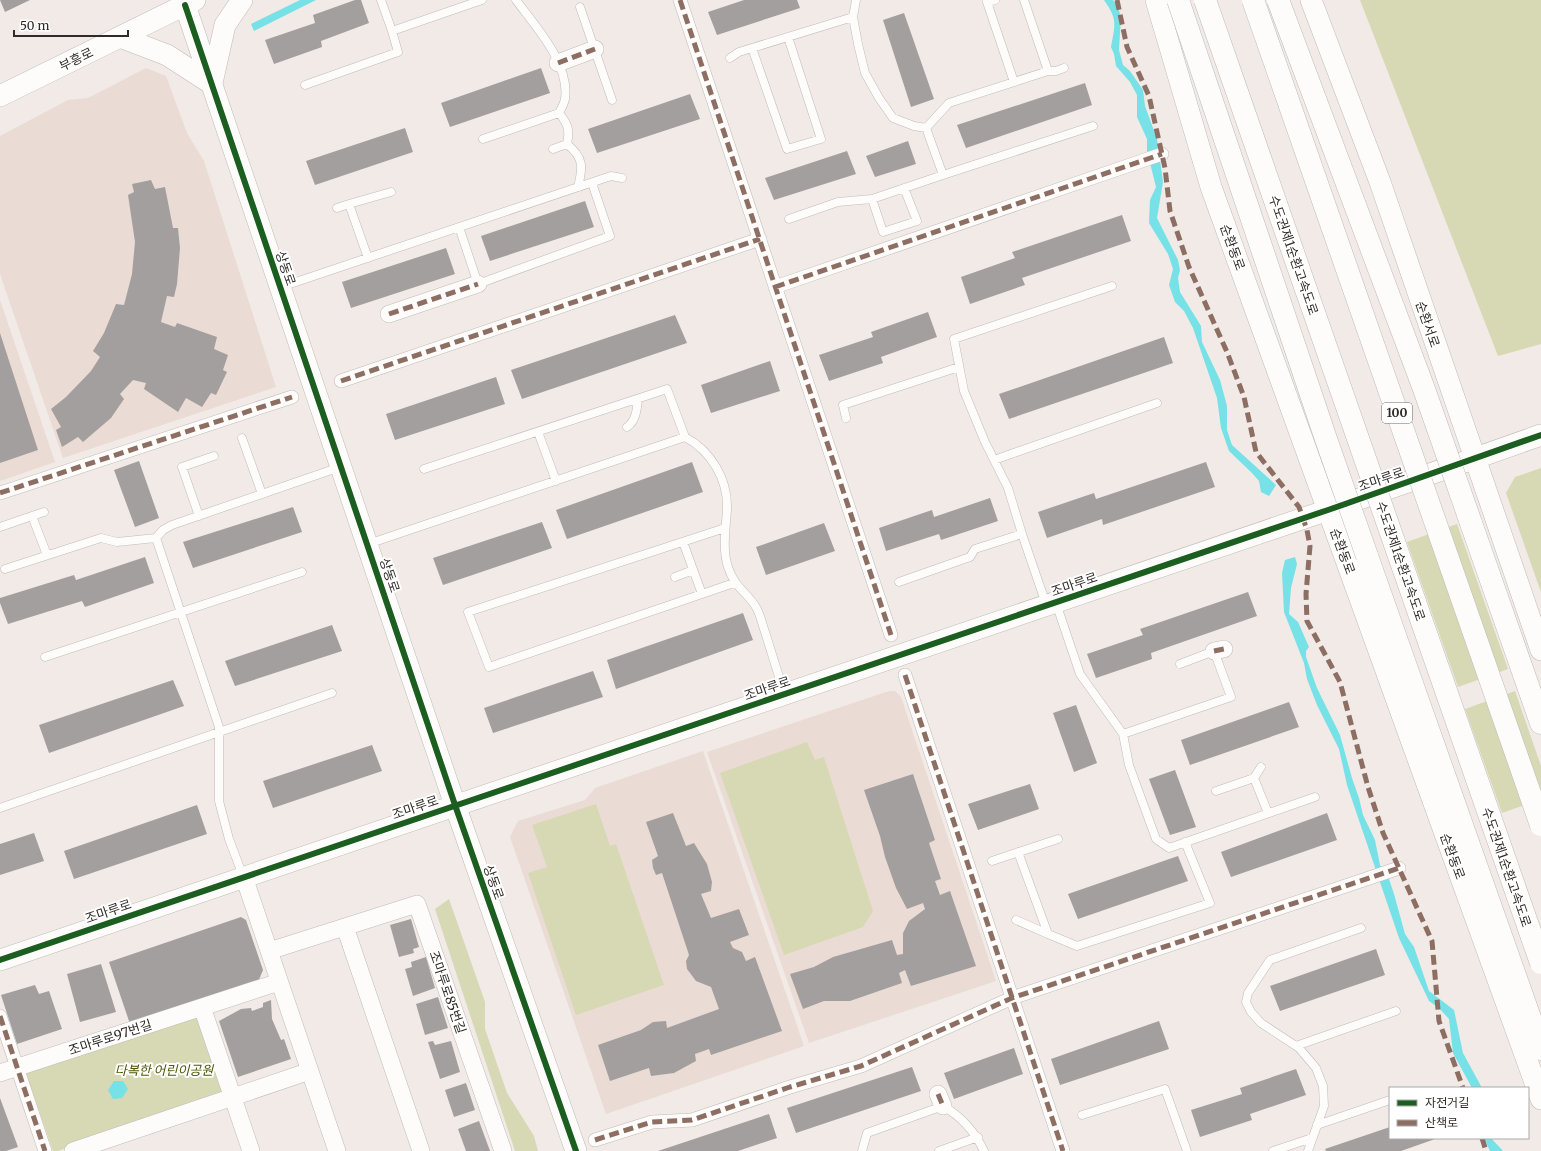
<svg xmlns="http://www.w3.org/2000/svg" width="1541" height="1151" viewBox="0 0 1541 1151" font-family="Merriweather,'Noto Sans KR',serif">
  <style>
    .built { fill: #eadcd4 }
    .green { fill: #d7d8b4 }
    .water { fill: #76e1e7 }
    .building { fill: #a39f9f }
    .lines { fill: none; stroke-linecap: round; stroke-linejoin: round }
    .service-casing { stroke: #c0bbb7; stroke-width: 9 }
    .pedestrian-casing { stroke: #c0bbb7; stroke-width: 14 }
    .minor-casing { stroke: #c0bbb7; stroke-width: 18 }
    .tertiary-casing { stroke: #c0bbb7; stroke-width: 22 }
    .motorway-casing { stroke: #c0bbb7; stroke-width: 23 }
    .service { stroke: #fdfcfb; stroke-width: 8 }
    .pedestrian { stroke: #fdfcfb; stroke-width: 13 }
    .minor { stroke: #fdfcfb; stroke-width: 17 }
    .tertiary { stroke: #fdfcfb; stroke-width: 21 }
    .motorway { stroke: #fdfcfb; stroke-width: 22 }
    .motorway-bridge-casing { stroke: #c0bbb7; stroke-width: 23; stroke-linecap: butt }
    .motorway-bridge { stroke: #fdfcfb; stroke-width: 22 }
    .quiet { stroke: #8d6e63; stroke-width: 5; stroke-dasharray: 10 5; stroke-linecap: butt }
    .cycleway-casing { stroke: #fff; stroke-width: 8 }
    .cycleway { stroke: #1b5e20; stroke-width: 6 }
    .labels { text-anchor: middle; stroke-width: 4; stroke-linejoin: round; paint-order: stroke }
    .shield { fill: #fff; stroke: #6e6b68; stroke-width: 1 }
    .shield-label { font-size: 12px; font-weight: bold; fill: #302b28 }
    .street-label { font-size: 13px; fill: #302b28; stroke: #fff }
    .park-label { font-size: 13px; font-style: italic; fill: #505508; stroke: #fff }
  </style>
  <rect width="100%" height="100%" fill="#f1eae6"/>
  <path class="built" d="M 146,68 L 166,76 L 187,133 L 204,161 L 276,387 L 63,458 L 0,274 L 0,136 L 68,100 L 88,98 Z
    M 0,300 L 55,462 L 0,481 Z
    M 889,691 L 895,691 L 901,697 L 996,981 L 809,1043 L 707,752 Z
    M 703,751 L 804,1046 L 606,1114 L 510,837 L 518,821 L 585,800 L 595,788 Z"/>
  <path class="green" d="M 1360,0 L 1541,0 L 1541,344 L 1498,356 Z
    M 1541,468 L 1541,592 L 1506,493 L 1515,477 Z
    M 1457,524 L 1508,669 L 1458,687 L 1407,542 Z
    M 1515,691 L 1541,766 L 1541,799 L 1502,813 L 1465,709 Z
    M 807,742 L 815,760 L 824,757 L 873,911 L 863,927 L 784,955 L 720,773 Z
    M 596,804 L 610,846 L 616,844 L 664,985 L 576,1015 L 528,873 L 547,867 L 532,825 Z
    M 449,899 L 485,1002 L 485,1029 L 507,1093 L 534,1136 L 538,1151 L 515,1151 L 435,909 Z
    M 200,1013 L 227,1093 L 58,1151 L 53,1151 L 26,1073 Z"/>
  <path class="water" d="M 300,0 L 316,0 L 254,31 L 251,24 Z
    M 1104,0 L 1113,0 L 1118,7 L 1121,17 L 1119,50 L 1123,65 L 1130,71 L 1143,90 L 1145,106 L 1157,139 L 1163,182 L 1157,218 L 1178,260 L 1180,270 L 1178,278 L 1180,292 L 1201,326 L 1202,342 L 1220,380 L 1227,406 L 1227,430 L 1232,445 L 1276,485 L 1269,496 L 1261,492 L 1259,481 L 1252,473 L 1229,451 L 1221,428 L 1217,398 L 1193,328 L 1184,311 L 1175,302 L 1169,285 L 1173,269 L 1168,254 L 1149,223 L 1150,200 L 1156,187 L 1147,151 L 1147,139 L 1137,117 L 1137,95 L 1130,82 L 1116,66 L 1114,54 L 1111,47 C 1115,24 1118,20 1104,0 Z
    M 1295,557 L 1297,564 L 1291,588 L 1289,614 L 1298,622 L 1309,647 L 1306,651 L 1306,657 L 1317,688 L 1340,735 L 1352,778 L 1359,798 L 1363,815 L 1375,840 L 1380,865 L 1388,876 L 1394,894 L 1405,934 L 1414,947 L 1429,991 L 1454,1010 L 1463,1053 L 1482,1088 L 1472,1088 L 1453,1053 L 1449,1019 L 1439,1008 L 1429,1001 L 1399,938 L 1347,785 L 1339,749 L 1317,705 L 1307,679 L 1304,663 L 1284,612 L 1282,573 L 1285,560 Z
    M 114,1081 L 123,1081 L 128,1089 L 122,1098 L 113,1099 L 108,1090 Z
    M 1484,1138 L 1491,1138 L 1503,1151 L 1490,1151 Z"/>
  <path class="building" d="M 0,0 L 30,0 L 5,12 Z
    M 355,0 L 361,0 L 369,23 L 321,41 L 322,47 L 274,64 L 265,40 L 315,23 L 313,15 Z
    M 744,0 L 797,0 L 800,8 L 717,35 L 708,12 Z
    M 904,13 L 934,99 L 911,107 L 883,20 Z
    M 541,68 L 550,93 L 450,127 L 441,103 Z
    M 1085,83 L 1092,105 L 966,148 L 957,125 Z
    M 690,94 L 700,119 L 597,153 L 588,129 Z
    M 405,128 L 413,152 L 315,185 L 306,161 Z
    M 908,141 L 916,164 L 875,177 L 866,156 Z
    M 847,151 L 856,174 L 774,200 L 765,178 Z
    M 151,180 L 155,189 L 165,187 L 173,228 L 178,228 L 180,248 L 177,284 L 174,297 L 167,296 L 161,322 L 175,327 L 177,323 L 217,337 L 214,349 L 228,355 L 223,370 L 227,372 L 216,395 L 211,393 L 202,407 L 186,398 L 178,412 L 144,389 L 146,383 L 133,380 L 120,394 L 124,399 L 111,418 L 83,442 L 78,437 L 62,447 L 56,430 L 61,427 L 51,409 L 66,397 L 91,371 L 100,357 L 93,351 L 104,333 L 116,304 L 124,305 L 132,274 L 135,242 L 128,195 L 134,192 L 132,184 Z
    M 585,201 L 594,227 L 490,261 L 481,236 Z
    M 1122,215 L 1131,241 L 1022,278 L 1025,285 L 970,304 L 961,277 L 1015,258 L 1012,252 Z
    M 446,248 L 455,274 L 351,308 L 342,282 Z
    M 928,312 L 937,337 L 881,357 L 883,363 L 829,381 L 819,355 L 873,337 L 871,332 Z
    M 675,315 L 687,343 L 522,399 L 511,370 Z
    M 0,333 L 38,450 L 0,463 Z
    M 1164,337 L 1173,363 L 1009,419 L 999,394 Z
    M 770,361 L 780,391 L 711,413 L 701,385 Z
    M 496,377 L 505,404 L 395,440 L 386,414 Z
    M 139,461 L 159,518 L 135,527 L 114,470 Z
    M 692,462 L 703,492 L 567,539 L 556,510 Z
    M 1206,462 L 1215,487 L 1103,525 L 1102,519 L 1047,538 L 1038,512 L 1094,493 L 1096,499 Z
    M 990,498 L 998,521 L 941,540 L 939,534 L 886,551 L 879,528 L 932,510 L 934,517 Z
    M 293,507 L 302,532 L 193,568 L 183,542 Z
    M 542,522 L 552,548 L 443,585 L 433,558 Z
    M 824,523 L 835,551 L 766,575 L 756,547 Z
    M 145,557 L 154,583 L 85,607 L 82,601 L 8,624 L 0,603 L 0,598 L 74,575 L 76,580 Z
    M 1248,592 L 1257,616 L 1151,653 L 1152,659 L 1096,678 L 1087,654 L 1143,635 L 1140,629 Z
    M 743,613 L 753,640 L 616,689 L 607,660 Z
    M 332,625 L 342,651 L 235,686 L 225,661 Z
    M 593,671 L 603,697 L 493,733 L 484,708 Z
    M 173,680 L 184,706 L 49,753 L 39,725 Z
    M 1289,702 L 1299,727 L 1190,765 L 1181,740 Z
    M 1076,705 L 1097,763 L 1074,772 L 1053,713 Z
    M 372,745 L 382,771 L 273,808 L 263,781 Z
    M 1175,770 L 1196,827 L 1170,835 L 1149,779 Z
    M 913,774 L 935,840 L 929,843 L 941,879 L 935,881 L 940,895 L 950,891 L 976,966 L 911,986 L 905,970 L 899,973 L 902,983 L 850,1001 L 824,1001 L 803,1009 L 790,974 L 814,967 L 833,957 L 892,940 L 897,955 L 903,954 L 903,933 L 909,921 L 925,909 L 923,903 L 907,909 L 896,888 L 885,857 L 880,836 L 864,790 Z
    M 1030,784 L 1039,809 L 978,830 L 968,804 Z
    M 197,805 L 207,834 L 74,879 L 64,851 Z
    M 673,813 L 686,846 L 694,843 L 707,864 L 712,882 L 711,891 L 701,894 L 711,918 L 739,909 L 749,935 L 730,942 L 733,948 L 742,952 L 746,961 L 755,957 L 782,1031 L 711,1055 L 709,1049 L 695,1054 L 696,1061 L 674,1073 L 651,1076 L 649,1068 L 610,1081 L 598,1045 L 641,1030 L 653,1022 L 666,1021 L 667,1028 L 719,1009 L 711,987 L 696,981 L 687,969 L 686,961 L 689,955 L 662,873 L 656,875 L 653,868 L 652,860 L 658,856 L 646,822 Z
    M 1327,813 L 1337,840 L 1231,877 L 1221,852 Z
    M 34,833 L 44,861 L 0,875 L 0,844 Z
    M 1178,856 L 1188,881 L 1078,919 L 1068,894 Z
    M 241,917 L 246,920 L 263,970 L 258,982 L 130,1024 L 109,962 Z
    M 411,919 L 419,947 L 413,949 L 414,953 L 399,957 L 390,925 Z
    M 1376,949 L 1385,975 L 1280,1011 L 1270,986 Z
    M 426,957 L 435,988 L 413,996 L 405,969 L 412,967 L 411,962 Z
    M 101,964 L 116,1012 L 80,1022 L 67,974 Z
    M 35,985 L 39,994 L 49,991 L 62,1029 L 17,1044 L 1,995 Z
    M 438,997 L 448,1028 L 425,1035 L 416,1004 Z
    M 271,1000 L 272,1019 L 281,1040 L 284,1039 L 291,1059 L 238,1077 L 219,1021 L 241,1009 L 251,1008 L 252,1011 L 263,1007 L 263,1003 Z
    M 1159,1021 L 1169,1049 L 1060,1085 L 1051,1059 Z
    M 433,1041 L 435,1045 L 451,1041 L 460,1072 L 440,1079 L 428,1042 Z
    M 1014,1048 L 1023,1074 L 954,1099 L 944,1073 Z
    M 912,1067 L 921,1091 L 796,1133 L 787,1108 Z
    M 1296,1069 L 1306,1095 L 1250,1114 L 1252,1120 L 1200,1137 L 1191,1110 L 1242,1094 L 1240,1088 Z
    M 466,1083 L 475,1110 L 454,1117 L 445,1090 Z
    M 0,1098 L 18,1147 L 6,1151 L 0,1151 Z
    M 769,1114 L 777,1138 L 738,1151 L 658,1151 Z
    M 479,1121 L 490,1151 L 466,1151 L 458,1129 Z
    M 1390,1127 L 1390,1138 L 1438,1138 L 1401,1151 L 1326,1151 L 1325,1149 Z"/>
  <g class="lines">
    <defs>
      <path id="service" d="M 381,0 L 392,31 L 482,0
        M 516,0 C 535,26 570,63 565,99 C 564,104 561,109 559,113 C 568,124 570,130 567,144 C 584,158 583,167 578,187
        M 856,0 L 853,17 L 858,44 L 865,73 L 879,98 L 893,118 L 914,126 L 926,128 L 943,175 L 1093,126
        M 995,0 L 987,2 L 1014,82
        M 1024,0 L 1048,71
        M 580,7 L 612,100
        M 752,48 L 787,149 L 821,139 L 788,37
        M 730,58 L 739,52 L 853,17
        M 305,85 L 398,52 L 392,31
        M 926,128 L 949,103 L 1048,71 L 1056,71 L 1064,68
        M 483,139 L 559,113
        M 553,149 L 567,144
        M 872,199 L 883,232 L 917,221 L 904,188
        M 337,208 L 349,204
        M 789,219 L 838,202 L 872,199 L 943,175
        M 459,227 L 478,284 L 610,236 L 592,183
        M 368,258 L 349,204 L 391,192
        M 281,287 L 611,176 L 622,178
        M 846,418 L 843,405 L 959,367
        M 627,427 C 636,421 637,409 638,399
        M 538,432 L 556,481
        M 242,438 L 262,494
        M 994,460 L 1157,403
        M 424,469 L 667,389 L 685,437
        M 44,512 L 32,516 L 47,555
        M 199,516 L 182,467 L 214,456
        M 0,527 L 32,516
        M 725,528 L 468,612 L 489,667 L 734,583
        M 1022,534 L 1008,488 L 985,442 L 964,391 L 954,339 L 1112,286
        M 683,542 L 702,594
        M 368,544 L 685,437 C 711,451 728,479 727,509 C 726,528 722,549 728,567 C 735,589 749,593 757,609 C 761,617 763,627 766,635 C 772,654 778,674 784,693
        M 5,569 L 101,538 L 117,542 L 156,538
        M 675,577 L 693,570
        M 899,582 L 970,557 L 975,549 L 1022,534 L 1046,604
        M 1056,603 L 1080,674 L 1123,734 L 1231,697 L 1214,651 L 1180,664
        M 45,657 L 302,572
        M 1123,734 L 1129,765 L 1156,839 L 1169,848 L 1315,797
        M 1261,767 L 1254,778 L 1268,813
        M 1216,791 L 1254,778
        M 0,808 L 332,693
        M 1018,852 L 1048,934 L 1077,946 L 1210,903 L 1185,842
        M 992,861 L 1058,839
        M 243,876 L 229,839 L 219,801 L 219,727 L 156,538 L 163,530 L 172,525 L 340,467
        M 1016,920 L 1048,934
        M 1296,1046 L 1396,1011
        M 1082,1115 L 1165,1089 L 1187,1151
        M 1317,1125 L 1390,1100
        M 862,1151 L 867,1133 L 943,1106 C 962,1117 975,1132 984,1151
        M 939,1151 L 978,1137
        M 1273,1151 L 1312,1138
        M 1308,1151 L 1324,1106 L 1323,1086 L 1316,1068 L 1299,1048 L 1261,1023 L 1251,1012 L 1246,1002 L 1248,993 L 1270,960 L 1361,928"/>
      <path id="pedestrian" d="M 680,0 L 891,635
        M 775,287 L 1162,154
        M 341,381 L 760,239
        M 0,493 L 292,397
        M 905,675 L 1063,1151
        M 0,1016 L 45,1151
        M 595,1140 L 652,1122 L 692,1120 L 790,1087 L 861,1066 L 1012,998 L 1399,868"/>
      <path id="minor" d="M 558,63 L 595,49
        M 389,314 L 478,284
        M 1214,651 L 1224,649
        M 244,877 L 337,1151
        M 345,927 L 421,1151
        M 269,951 L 417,904 L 503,1151
        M 202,1007 L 251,1151
        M 0,1073 L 279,982
        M 938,1094 L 943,1106
        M 73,1151 L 310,1071"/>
      <path id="tertiary" d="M 1156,0 L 1211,187 L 1541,1099
        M 1311,0 L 1380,182 L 1541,650
        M 185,5 L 455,805 L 576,1151
        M 120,37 L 167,55 L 212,84
        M 212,83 L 225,25 L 242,0
        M 0,96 L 195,0
        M 0,960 L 1328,510 L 1541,435"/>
      <path id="motorway" d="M 1471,523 L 1541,723
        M 1367,556 L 1541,1049"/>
    </defs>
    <use href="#service" class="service-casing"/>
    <use href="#pedestrian" class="pedestrian-casing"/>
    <use href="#minor" class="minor-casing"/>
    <use href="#tertiary" class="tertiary-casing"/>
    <use href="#motorway" class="motorway-casing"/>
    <use href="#service" class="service"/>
    <use href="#pedestrian" class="pedestrian"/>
    <use href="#minor" class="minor"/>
    <use href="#tertiary" class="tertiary"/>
    <use href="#motorway" class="motorway"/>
    <defs>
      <path id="motorway-bridge" d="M 1178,0 L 1326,439 L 1367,556
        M 1205,0 L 1541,963
        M 1253,0 L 1541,825
        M 1278,0 L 1424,389 L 1471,523"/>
    </defs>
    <use href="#motorway-bridge" class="motorway-bridge-casing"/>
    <use href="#motorway-bridge" class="motorway-bridge"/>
    <path class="quiet" d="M 680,0 L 891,635
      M 1117,0 L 1127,47 L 1149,96 L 1165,168 L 1170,211 L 1189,267 L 1227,352 L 1244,397 L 1256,452 L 1299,507 L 1307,530 L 1310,546 L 1306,594 L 1307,621 L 1340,682 L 1368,787 L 1383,833 L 1432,941 L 1439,1021 L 1463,1088
      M 558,63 L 595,49
      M 775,287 L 1162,154
      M 389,314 L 478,284
      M 341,381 L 760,239
      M 0,493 L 292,397
      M 1214,651 L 1224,649
      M 905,675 L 1063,1151
      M 0,1016 L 45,1151
      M 938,1094 L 943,1106
      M 1482,1138 L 1486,1151
      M 595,1140 L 652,1122 L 692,1120 L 790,1087 L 861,1066 L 1012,998 L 1399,868"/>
    <defs>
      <path id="cycleway" d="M 185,5 L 455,805 L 576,1151
        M 0,960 L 1328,510 L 1541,435"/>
    </defs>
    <use href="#cycleway" class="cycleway-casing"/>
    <use href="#cycleway" class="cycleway"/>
  </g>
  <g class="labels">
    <rect class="shield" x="1382" y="403" width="30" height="20" rx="3"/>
    <g class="shield-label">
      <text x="1397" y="417">100</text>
    </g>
    <g class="street-label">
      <text transform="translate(76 59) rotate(-26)" y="5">부흥로</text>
      <text transform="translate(1233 247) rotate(70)" y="5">순환동로</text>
      <text transform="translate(1294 255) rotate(71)" y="5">수도권제1순환고속도로</text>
      <text transform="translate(286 268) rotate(71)" y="5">상동로</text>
      <text transform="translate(1428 324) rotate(71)" y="5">순환서로</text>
      <text transform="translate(1381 479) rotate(-19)" y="5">조마루로</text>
      <text transform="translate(1343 551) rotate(70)" y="5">순환동로</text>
      <text transform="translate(1401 561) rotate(71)" y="5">수도권제1순환고속도로</text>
      <text transform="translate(390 575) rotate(71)" y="5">상동로</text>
      <text transform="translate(1074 584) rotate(-19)" y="5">조마루로</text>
      <text transform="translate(767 688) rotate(-19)" y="5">조마루로</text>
      <text transform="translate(415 807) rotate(-19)" y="5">조마루로</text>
      <text transform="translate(1453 856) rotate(70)" y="5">순환동로</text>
      <text transform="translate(1507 867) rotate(71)" y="5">수도권제1순환고속도로</text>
      <text transform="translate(494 882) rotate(70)" y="5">상동로</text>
      <text transform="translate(108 911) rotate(-19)" y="5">조마루로</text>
      <text transform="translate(448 992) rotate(71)" y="5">조마루로85번길</text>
      <text transform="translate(110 1037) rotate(-18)" y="5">조마루로97번길</text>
    </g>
    <g class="park-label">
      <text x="164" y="1075">다복한 어린이공원</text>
    </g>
  </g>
  <rect x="1389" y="1087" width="140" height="52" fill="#ffffff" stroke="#acaaa9"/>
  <rect x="1397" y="1100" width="20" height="6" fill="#1b5e20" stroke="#acaaa9"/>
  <text x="1425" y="1107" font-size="12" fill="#302b28">자전거길</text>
  <rect x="1397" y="1120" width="20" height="6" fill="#8d6e63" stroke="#acaaa9"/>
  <text x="1425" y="1127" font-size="12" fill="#302b28">산책로</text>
  <path d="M14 30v6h114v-6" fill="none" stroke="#302b28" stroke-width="2"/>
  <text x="20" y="30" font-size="12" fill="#302b28" stroke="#ffffff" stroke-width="3" paint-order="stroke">50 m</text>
</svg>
